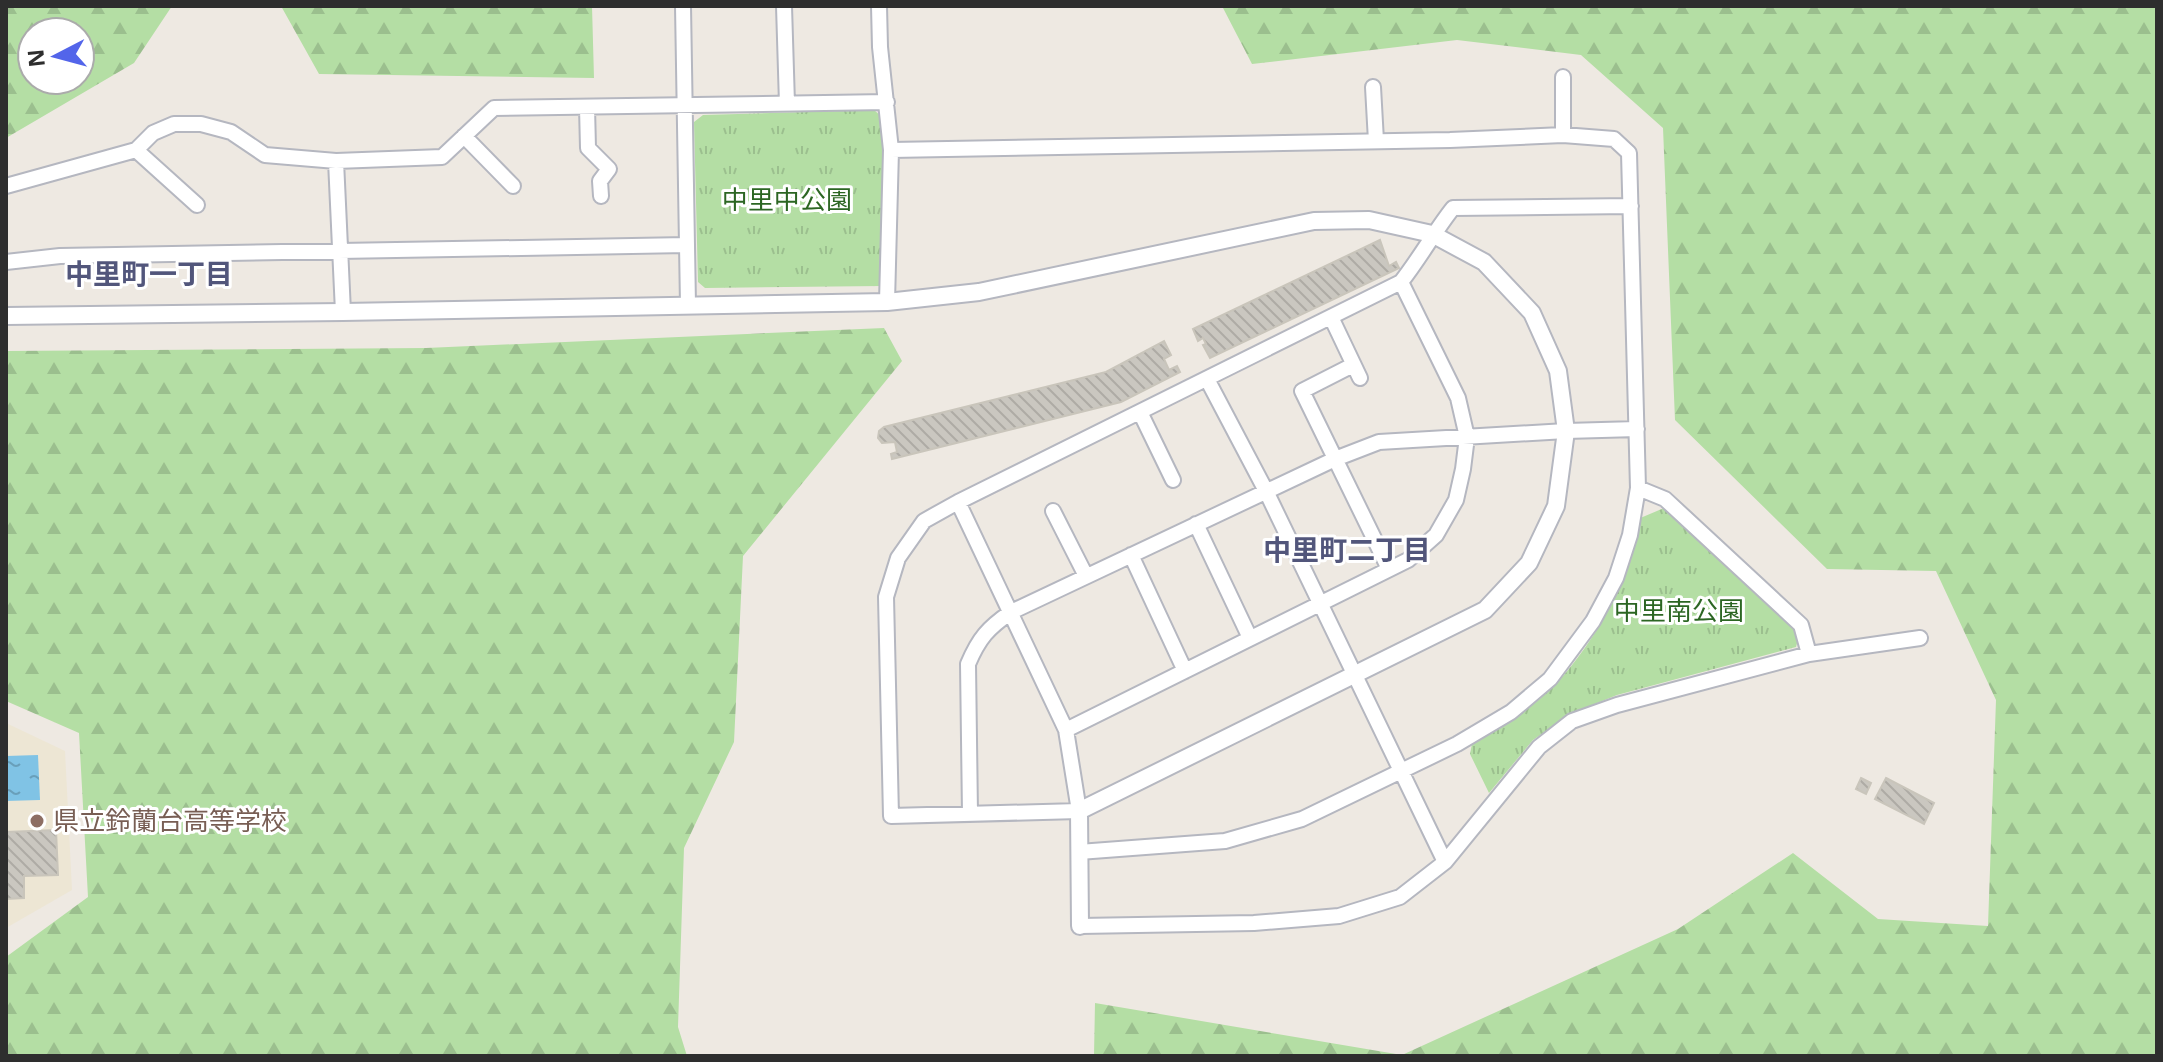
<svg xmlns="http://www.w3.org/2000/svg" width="2163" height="1062" viewBox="0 0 2163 1062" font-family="'Noto Sans','Noto Sans JP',sans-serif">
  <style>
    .education { fill: #ede6d4 }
    .forest { fill: url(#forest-firs); fill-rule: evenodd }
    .park { fill: url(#park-tufts) }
    .water { fill: url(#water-ripples) }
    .building { fill: url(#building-back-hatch); stroke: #c9c5bb; stroke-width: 2 }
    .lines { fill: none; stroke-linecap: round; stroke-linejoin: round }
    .minor-casing { stroke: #b5b7c0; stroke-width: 18 }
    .tertiary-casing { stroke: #b5b7c0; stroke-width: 20 }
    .minor { stroke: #fff; stroke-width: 14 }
    .tertiary { stroke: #fff; stroke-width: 16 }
    .education-dot { fill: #8d6e63; stroke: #fff; stroke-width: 3 }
    .labels { text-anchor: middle; stroke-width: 6; stroke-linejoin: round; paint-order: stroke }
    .park-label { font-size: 26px; fill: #2c6623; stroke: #fff }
    .education-label { font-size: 26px; fill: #785e54; stroke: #fff; text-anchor: start }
    .neighbourhood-label { font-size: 28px; font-weight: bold; fill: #52567b; stroke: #fff }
  </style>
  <defs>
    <pattern id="forest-firs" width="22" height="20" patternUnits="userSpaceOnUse" patternTransform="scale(2)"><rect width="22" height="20" fill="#b4dea4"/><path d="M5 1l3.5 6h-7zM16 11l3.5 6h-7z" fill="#9bbf8e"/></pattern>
    <pattern id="park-tufts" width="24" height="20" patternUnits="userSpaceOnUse" patternTransform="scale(2)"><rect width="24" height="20" fill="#b4dea4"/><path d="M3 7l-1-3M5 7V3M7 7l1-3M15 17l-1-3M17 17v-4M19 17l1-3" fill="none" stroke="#9bbf8e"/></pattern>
    <pattern id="water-ripples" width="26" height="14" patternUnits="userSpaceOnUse" patternTransform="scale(2)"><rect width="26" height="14" fill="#80c3e5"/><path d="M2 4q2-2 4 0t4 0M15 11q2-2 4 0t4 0" fill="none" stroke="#699fba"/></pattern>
    <pattern id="building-back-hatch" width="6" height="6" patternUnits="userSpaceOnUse" patternTransform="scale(2)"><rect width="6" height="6" fill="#cac7c0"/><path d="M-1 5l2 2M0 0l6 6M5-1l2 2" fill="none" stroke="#aeaba5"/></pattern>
  </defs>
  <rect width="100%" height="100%" fill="#eee9e2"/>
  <path class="education" d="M 6,723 L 65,751 L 72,890 L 6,928 Z"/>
  <path class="forest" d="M 6,6 L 172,6 L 134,63 L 6,138 ZM 32,32 L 80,32 L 80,80 L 32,80 Z
    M 281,6 L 592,6 L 594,78 L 319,74 Z
    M 1222,6 L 2157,6 L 2157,1056 L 1094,1056 L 1095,1003 L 1402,1055 L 1678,929 L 1793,853 L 1878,919 L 1988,926 L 1996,700 L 1936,571 L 1827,569 L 1675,420 L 1663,128 L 1581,55 L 1457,40 L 1252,64 Z
    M 884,328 L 902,361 L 743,556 L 734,742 L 684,848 L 678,1027 L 687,1056 L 6,1056 L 6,957 L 88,897 L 79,733 L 6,701 L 6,351 L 426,348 Z"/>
  <path class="park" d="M 874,110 L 882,117 L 882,286 L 705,288 L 698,282 L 694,122 L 703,115 Z
    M 1664,508 L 1794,627 L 1799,636 L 1796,647 L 1617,695 L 1570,714 L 1533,740 L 1489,793 L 1470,754 L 1472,744 C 1502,726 1533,708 1557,683 C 1592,645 1638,571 1638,519 Z"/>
  <path class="water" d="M 38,755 L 40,800 L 6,801 L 6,756 Z"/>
  <path class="building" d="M 1380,240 L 1389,266 L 1396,262 L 1399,268 L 1210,358 L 1203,345 L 1206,344 L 1203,338 L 1198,341 L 1193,329 Z
    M 1164,341 L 1171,355 L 1164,359 L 1169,370 L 1177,366 L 1180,372 L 1121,402 L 892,459 L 891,454 L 897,452 L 895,442 L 882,443 L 878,438 L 879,431 L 884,427 L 1106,372 Z
    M 1861,778 L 1871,783 L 1866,794 L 1856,789 Z
    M 1886,778 L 1934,803 L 1924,824 L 1875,799 Z
    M 56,830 L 58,875 L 24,876 L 24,898 L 6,899 L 6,832 Z"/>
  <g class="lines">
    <defs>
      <path id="minor" d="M 683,6 L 688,305
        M 784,6 L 787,104
        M 879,6 L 880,47 L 891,150 L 887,302
        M 1373,87 L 1376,141
        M 587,107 L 588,148 L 609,169 L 600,181 L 601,196
        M 1563,135 L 1563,77
        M 464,136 L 513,186
        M 136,150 L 197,205
        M 891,150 L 1450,140 L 1563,135 L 1614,139 L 1629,153 L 1638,488 L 1630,535 L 1616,578 L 1593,621 L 1550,679 L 1511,712 L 1457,744 L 1302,819 L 1225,841 L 1079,852
        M 336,161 L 343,312
        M 6,186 L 136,150 L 153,133 L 174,124 L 201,124 L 231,132 L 265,155 L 336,161 L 442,157 L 494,108 L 887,102
        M 6,262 L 60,256 L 687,245
        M 1331,317 L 1360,378
        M 1353,365 L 1302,391 L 1389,569
        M 1207,379 L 1266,491 L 1445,862
        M 1140,412 L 1173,480
        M 1638,488 L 1665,499 L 1801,625 L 1809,654
        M 958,502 L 1066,730 L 1079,811 L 891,816 L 886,597 L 898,558 L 924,521 L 958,502 L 1401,282 C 1420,258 1434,232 1453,208 L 1631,206
        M 1053,511 L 1086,576
        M 1196,524 L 1250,638
        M 1131,555 L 1185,671
        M 1066,730 L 1408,560 L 1436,535 L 1456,500 L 1463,469 L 1467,437 L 1458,398 L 1401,282
        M 970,814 L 968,664 C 979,638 988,628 1011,612 L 1335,459 L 1379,442 L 1566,431 L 1637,429
        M 1080,926 L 1254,923 L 1339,916 L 1400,897 L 1445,862 L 1539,747 L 1572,721 L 1617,705 L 1809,654 L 1920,638"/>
      <path id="tertiary" d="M 6,316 L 343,312 L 887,302 L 979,292 L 1314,221 L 1369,220 L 1432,234 L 1484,262 L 1532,313 L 1558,371 L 1566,431 L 1556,506 L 1529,563 L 1485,610 L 1079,811 L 1080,926"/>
    </defs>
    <use href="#minor" class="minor-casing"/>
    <use href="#tertiary" class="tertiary-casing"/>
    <use href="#minor" class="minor"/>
    <use href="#tertiary" class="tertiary"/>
  </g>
  <circle class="education-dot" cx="37" cy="821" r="8"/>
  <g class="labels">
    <g class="park-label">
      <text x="787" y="209">中里中公園</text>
      <text x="1679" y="620">中里南公園</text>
    </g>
    <g class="education-label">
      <text x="53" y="830">県立鈴蘭台高等学校</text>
    </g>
    <g class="neighbourhood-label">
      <text x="149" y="284">中里町一丁目</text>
      <text x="1347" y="560">中里町二丁目</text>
    </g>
  </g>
  <rect width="2163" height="1062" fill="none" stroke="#2e2e2e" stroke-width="16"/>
  <g transform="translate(56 56) rotate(264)"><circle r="38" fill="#ffffff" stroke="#ababab" stroke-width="2"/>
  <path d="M0-6L14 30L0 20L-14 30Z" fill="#5365ea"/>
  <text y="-12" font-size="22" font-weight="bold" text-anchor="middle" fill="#2e2e2e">N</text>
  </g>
</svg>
